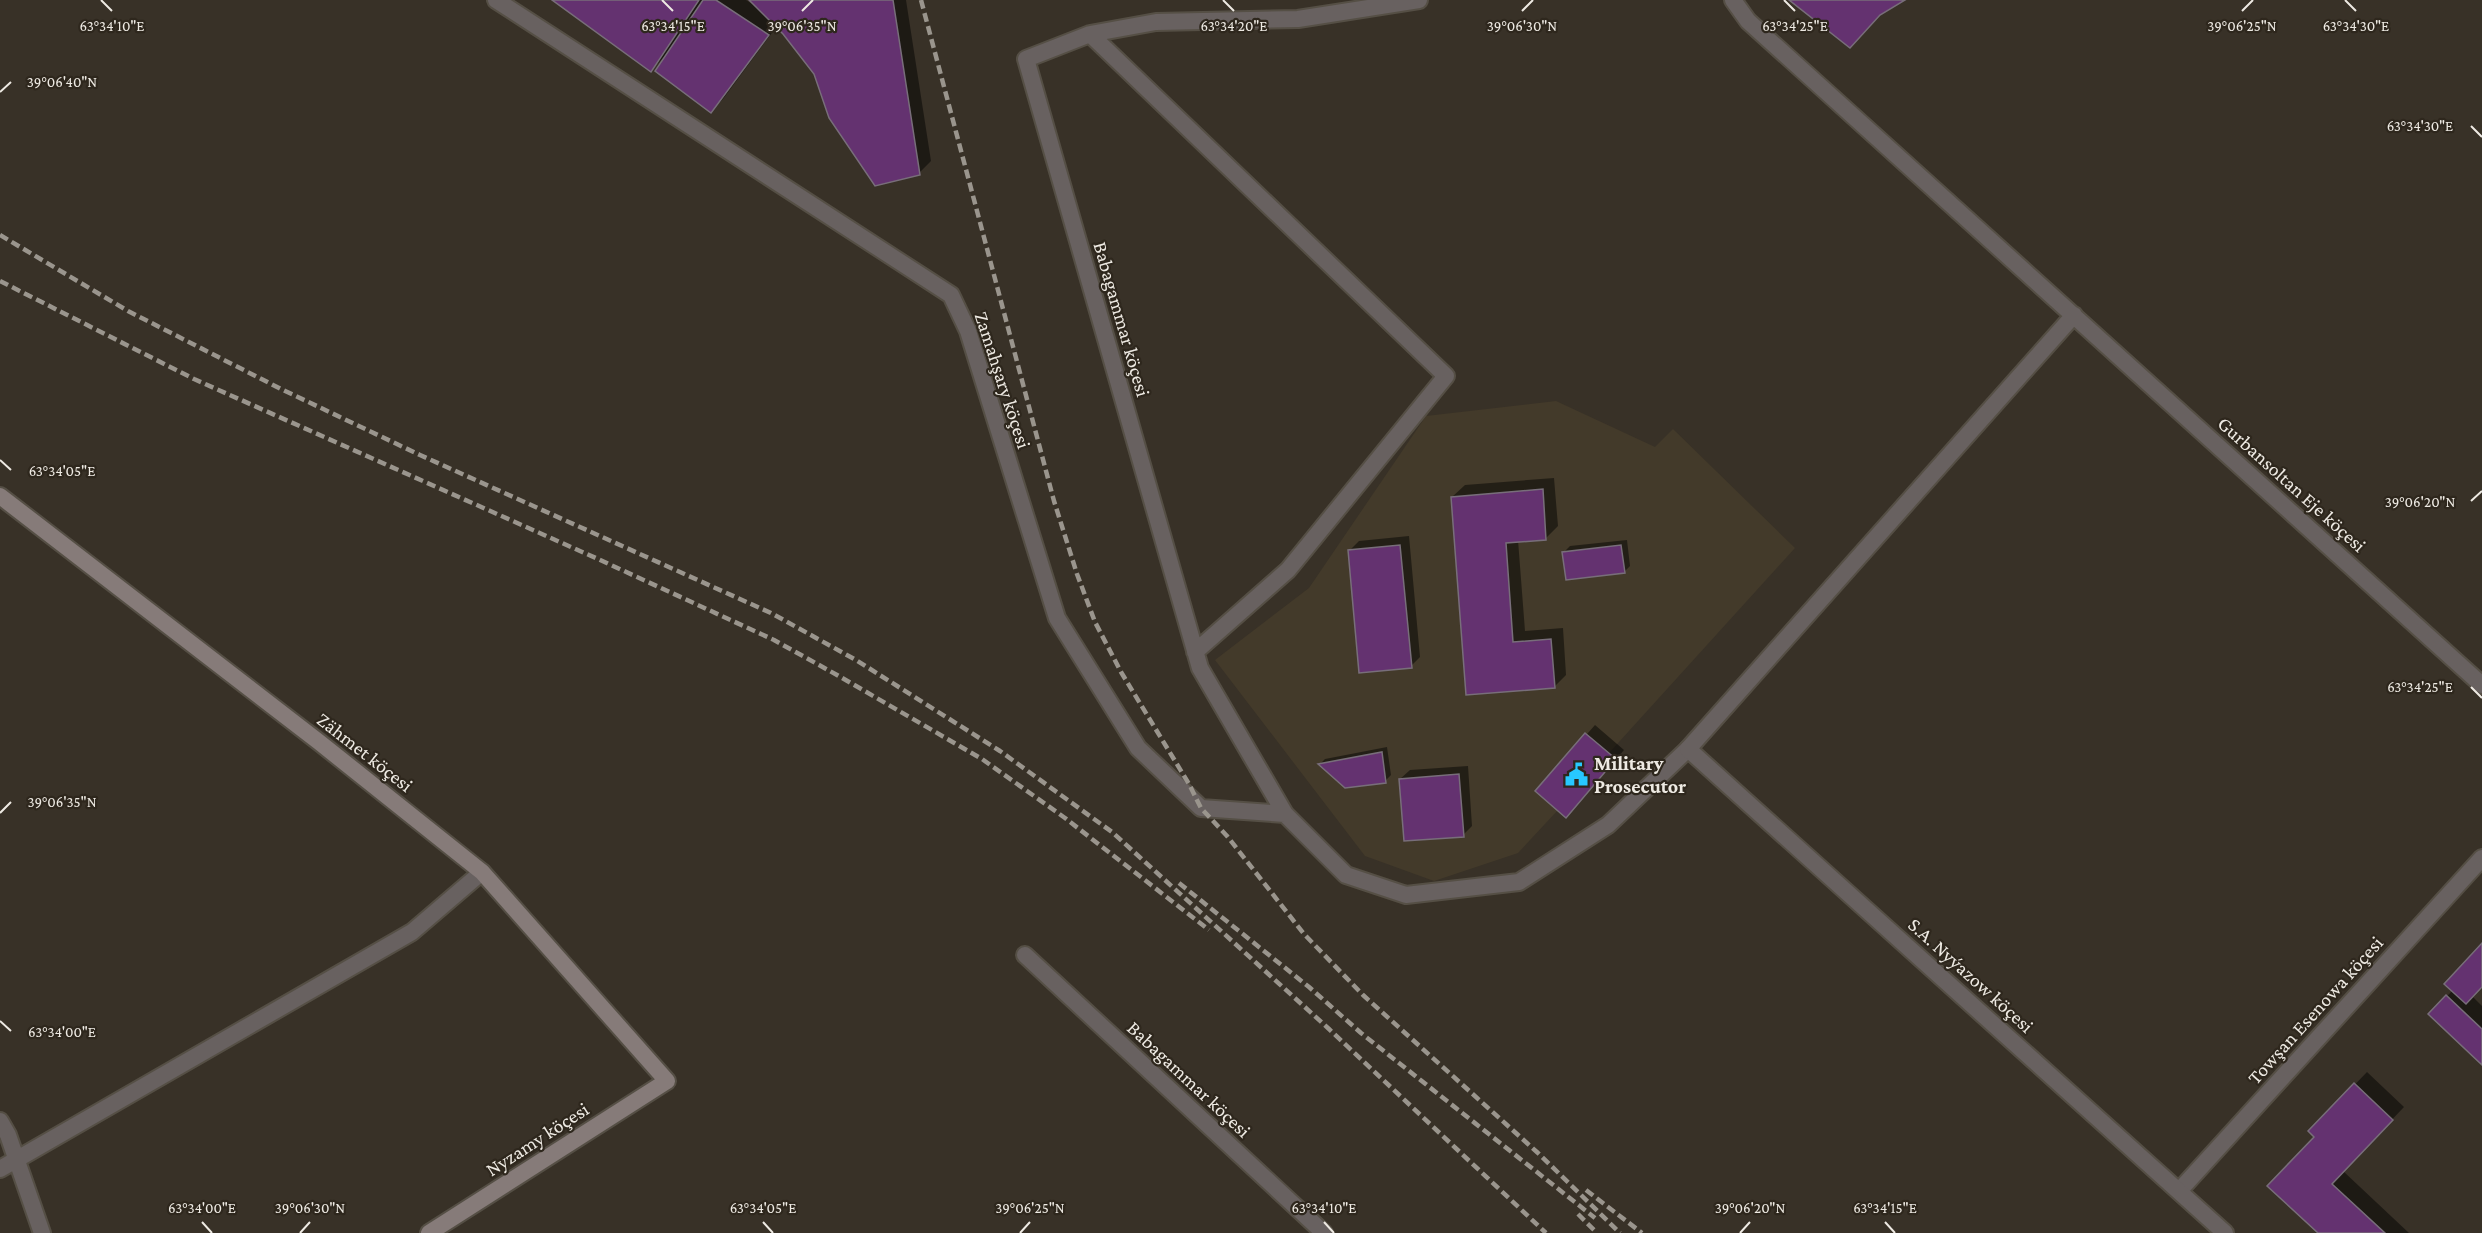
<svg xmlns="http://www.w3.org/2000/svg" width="2482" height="1233" viewBox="0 0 2482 1233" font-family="'Crimson Pro',serif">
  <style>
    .built { fill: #433a2a }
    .shadow { fill: #0007 }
    .building { fill: #643270; stroke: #786e7a; stroke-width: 1.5 }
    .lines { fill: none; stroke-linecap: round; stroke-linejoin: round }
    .minor-casing { stroke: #554f45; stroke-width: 20 }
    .tertiary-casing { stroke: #554f45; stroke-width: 20 }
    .secondary-casing { stroke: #554f45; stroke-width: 20 }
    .minor { stroke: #686160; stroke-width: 16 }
    .tertiary { stroke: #686160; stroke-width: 16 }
    .secondary { stroke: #867b79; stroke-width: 16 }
    .rail { stroke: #9a958d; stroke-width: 4.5; stroke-dasharray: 9 4.5; stroke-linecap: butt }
    .ticks { fill: none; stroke: #eeeae3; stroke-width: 2 }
    .labels { text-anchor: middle; stroke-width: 4.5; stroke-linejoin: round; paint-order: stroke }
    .street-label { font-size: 20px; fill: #eeeae3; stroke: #2e271d }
    .poi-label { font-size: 20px; font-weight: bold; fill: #eeeae3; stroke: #2e271d; text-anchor: start }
    .ticks-label { font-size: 15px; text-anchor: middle; fill: #eeeae3; stroke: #2e271d; stroke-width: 4.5; stroke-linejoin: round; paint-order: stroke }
  </style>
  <rect width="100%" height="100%" fill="#383127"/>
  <path class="built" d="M 1556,401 L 1655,447 L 1673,429 L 1795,548 L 1609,753 L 1585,733 L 1558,810 L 1518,853 L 1434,881 L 1365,856 L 1215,660 L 1309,588 L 1426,416 Z"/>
  <path class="shadow" d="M 554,0 L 746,0 L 754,5 L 751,0 L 906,0 L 931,161 L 919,173 L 815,74 L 777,26 L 723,99 L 711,111 L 666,55 L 651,70 Z
    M 1554,478 L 1558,526 L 1546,538 L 1518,540 L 1525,631 L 1563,628 L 1566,675 L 1554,687 L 1467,694 L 1452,497 L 1465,485 Z
    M 1409,536 L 1420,657 L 1411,666 L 1350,550 L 1359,541 Z
    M 1627,540 L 1630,566 L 1624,572 L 1564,552 L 1570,546 Z
    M 1595,725 L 1624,750 L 1575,807 L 1537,791 Z
    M 1387,747 L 1391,775 L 1385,781 L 1320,764 L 1325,759 Z
    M 1468,766 L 1472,826 L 1463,835 L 1400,779 L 1410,770 Z
    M 2482,946 L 2482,985 L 2472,996 L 2482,1006 L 2482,1063 L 2430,1014 L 2453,990 Z
    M 2367,1072 L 2404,1107 L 2343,1171 L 2409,1233 L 2321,1233 L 2316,1137 L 2310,1131 Z"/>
  <path class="building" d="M 552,0 L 699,0 L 651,72 Z
    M 703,0 L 716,0 L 769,35 L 711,113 L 655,71 Z
    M 749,0 L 893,0 L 920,175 L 875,186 L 829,118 L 814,74 L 783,34 Z
    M 1789,0 L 1905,0 L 1880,15 L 1850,48 Z
    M 1543,489 L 1546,540 L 1506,543 L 1513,642 L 1551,639 L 1555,688 L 1466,695 L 1451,497 Z
    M 1400,545 L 1412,668 L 1359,673 L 1348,550 Z
    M 1621,545 L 1625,573 L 1566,580 L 1562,552 Z
    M 1585,733 L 1616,759 L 1566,818 L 1535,791 Z
    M 1382,752 L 1386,783 L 1345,788 L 1318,764 Z
    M 1459,774 L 1464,837 L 1404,841 L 1399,779 Z
    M 2482,943 L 2482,987 L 2466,1004 L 2444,984 Z
    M 2446,995 L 2482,1029 L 2482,1065 L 2428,1014 Z
    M 2354,1083 L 2393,1120 L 2332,1184 L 2385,1233 L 2318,1233 L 2267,1186 L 2314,1137 L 2308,1131 Z"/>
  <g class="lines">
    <defs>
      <path id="minor" d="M 496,0 L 951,295 L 968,331 L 1057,618 L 1138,748 L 1201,808 L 1285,814
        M 1419,0 L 1298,19 L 1156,22 L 1090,34 L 1026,59 L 1200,668 L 1285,814 L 1346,875 L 1406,895 L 1519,882 L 1608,825 L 1688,749
        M 1090,34 L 1446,376 L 1288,570 L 1195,652
        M 1025,955 L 1324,1233
        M 0,1121 L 8,1135 L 42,1233
        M 0,1169 L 412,932 L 482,872
        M 2179,1191 L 2482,858"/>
      <path id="tertiary" d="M 1733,0 L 1748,21 L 2482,685
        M 2074,315 L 1688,749 L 2225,1233"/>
      <path id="secondary" d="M 0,496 L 319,742 L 482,872 L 667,1081 L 429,1233"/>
    </defs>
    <use href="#minor" class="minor-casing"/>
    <use href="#tertiary" class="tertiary-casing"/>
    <use href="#secondary" class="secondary-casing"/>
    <use href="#minor" class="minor"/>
    <use href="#tertiary" class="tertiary"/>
    <use href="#secondary" class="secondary"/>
    <path class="rail" d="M 921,0 L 1054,501 L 1077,574 L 1095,622 L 1121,672 L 1189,784 L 1201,808 L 1227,836 L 1304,934 L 1363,995 L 1538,1153 L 1620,1233
      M 0,235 L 128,311 L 281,389 L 420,455 L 771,613 L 856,660 L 1000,751 L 1112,832 L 1329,1029 L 1546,1233
      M 0,281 L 194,379 L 598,559 L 774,640 L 837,675 L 982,759 L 1065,818 L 1209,930
      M 1179,883 L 1309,987 L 1361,1033 L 1595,1218
      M 1586,1190 L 1642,1233
      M 1578,1214 L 1597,1233"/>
  </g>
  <path class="ticks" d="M 101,0 L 112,11M 662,0 L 673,11M 1223,0 L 1234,11M 1784,0 L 1795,11M 2345,0 L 2356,11M 802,11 L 813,0M 1522,11 L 1533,0M 2242,11 L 2253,0M 0,92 L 11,82M 2471,126 L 2482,137M 0,460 L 11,470M 2471,501 L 2482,491M 2471,687 L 2482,698M 0,813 L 11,802M 0,1021 L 11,1031M 202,1222 L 212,1233M 763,1222 L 773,1233M 1324,1222 L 1334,1233M 1885,1222 L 1895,1233M 300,1233 L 310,1222M 1020,1233 L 1030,1222M 1740,1233 L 1750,1222"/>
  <defs>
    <symbol id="civic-bare" viewBox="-9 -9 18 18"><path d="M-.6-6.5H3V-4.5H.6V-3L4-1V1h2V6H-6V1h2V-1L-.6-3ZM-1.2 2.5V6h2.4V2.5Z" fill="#27c8ff" stroke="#2e271d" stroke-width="2.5" paint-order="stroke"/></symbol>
  </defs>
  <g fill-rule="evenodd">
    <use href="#civic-bare" x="1560" y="758" width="33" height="33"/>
  </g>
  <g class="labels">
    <g class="street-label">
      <text transform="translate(1122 319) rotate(74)" y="7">Babagammar köçesi</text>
      <text transform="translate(1003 380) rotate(72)" y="7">Zamahşary köçesi</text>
      <text transform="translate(2292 484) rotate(42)" y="7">Gurbansoltan Eje köçesi</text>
      <text transform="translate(365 752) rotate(38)" y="7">Zähmet köçesi</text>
      <text transform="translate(1971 975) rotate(42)" y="7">S.A. Nyýazow köçesi</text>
      <text transform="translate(2315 1010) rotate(-48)" y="7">Towşan Esenowa köçesi</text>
      <text transform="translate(1189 1079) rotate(43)" y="7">Babagammar köçesi</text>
      <text transform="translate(537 1139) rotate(-33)" y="7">Nyzamy köçesi</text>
    </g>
    <g class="poi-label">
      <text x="1594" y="770">Military<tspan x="1594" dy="23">Prosecutor</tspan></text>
    </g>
  </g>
  <g class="ticks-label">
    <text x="1795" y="31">63°34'25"E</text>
    <text x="2356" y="31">63°34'30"E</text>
    <text x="112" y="31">63°34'10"E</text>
    <text x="673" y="31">63°34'15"E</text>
    <text x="1234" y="31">63°34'20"E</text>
    <text x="1522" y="31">39°06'30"N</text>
    <text x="802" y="31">39°06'35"N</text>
    <text x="2242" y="31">39°06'25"N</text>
    <text x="62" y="87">39°06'40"N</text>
    <text x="2420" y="131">63°34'30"E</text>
    <text x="62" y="476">63°34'05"E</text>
    <text x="2420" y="507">39°06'20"N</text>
    <text x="2420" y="692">63°34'25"E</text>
    <text x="62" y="807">39°06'35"N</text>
    <text x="62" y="1037">63°34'00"E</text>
    <text x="310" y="1213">39°06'30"N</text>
    <text x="1030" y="1213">39°06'25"N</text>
    <text x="1750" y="1213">39°06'20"N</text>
    <text x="202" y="1213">63°34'00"E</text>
    <text x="763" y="1213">63°34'05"E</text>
    <text x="1324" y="1213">63°34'10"E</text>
    <text x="1885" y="1213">63°34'15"E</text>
  </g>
</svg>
